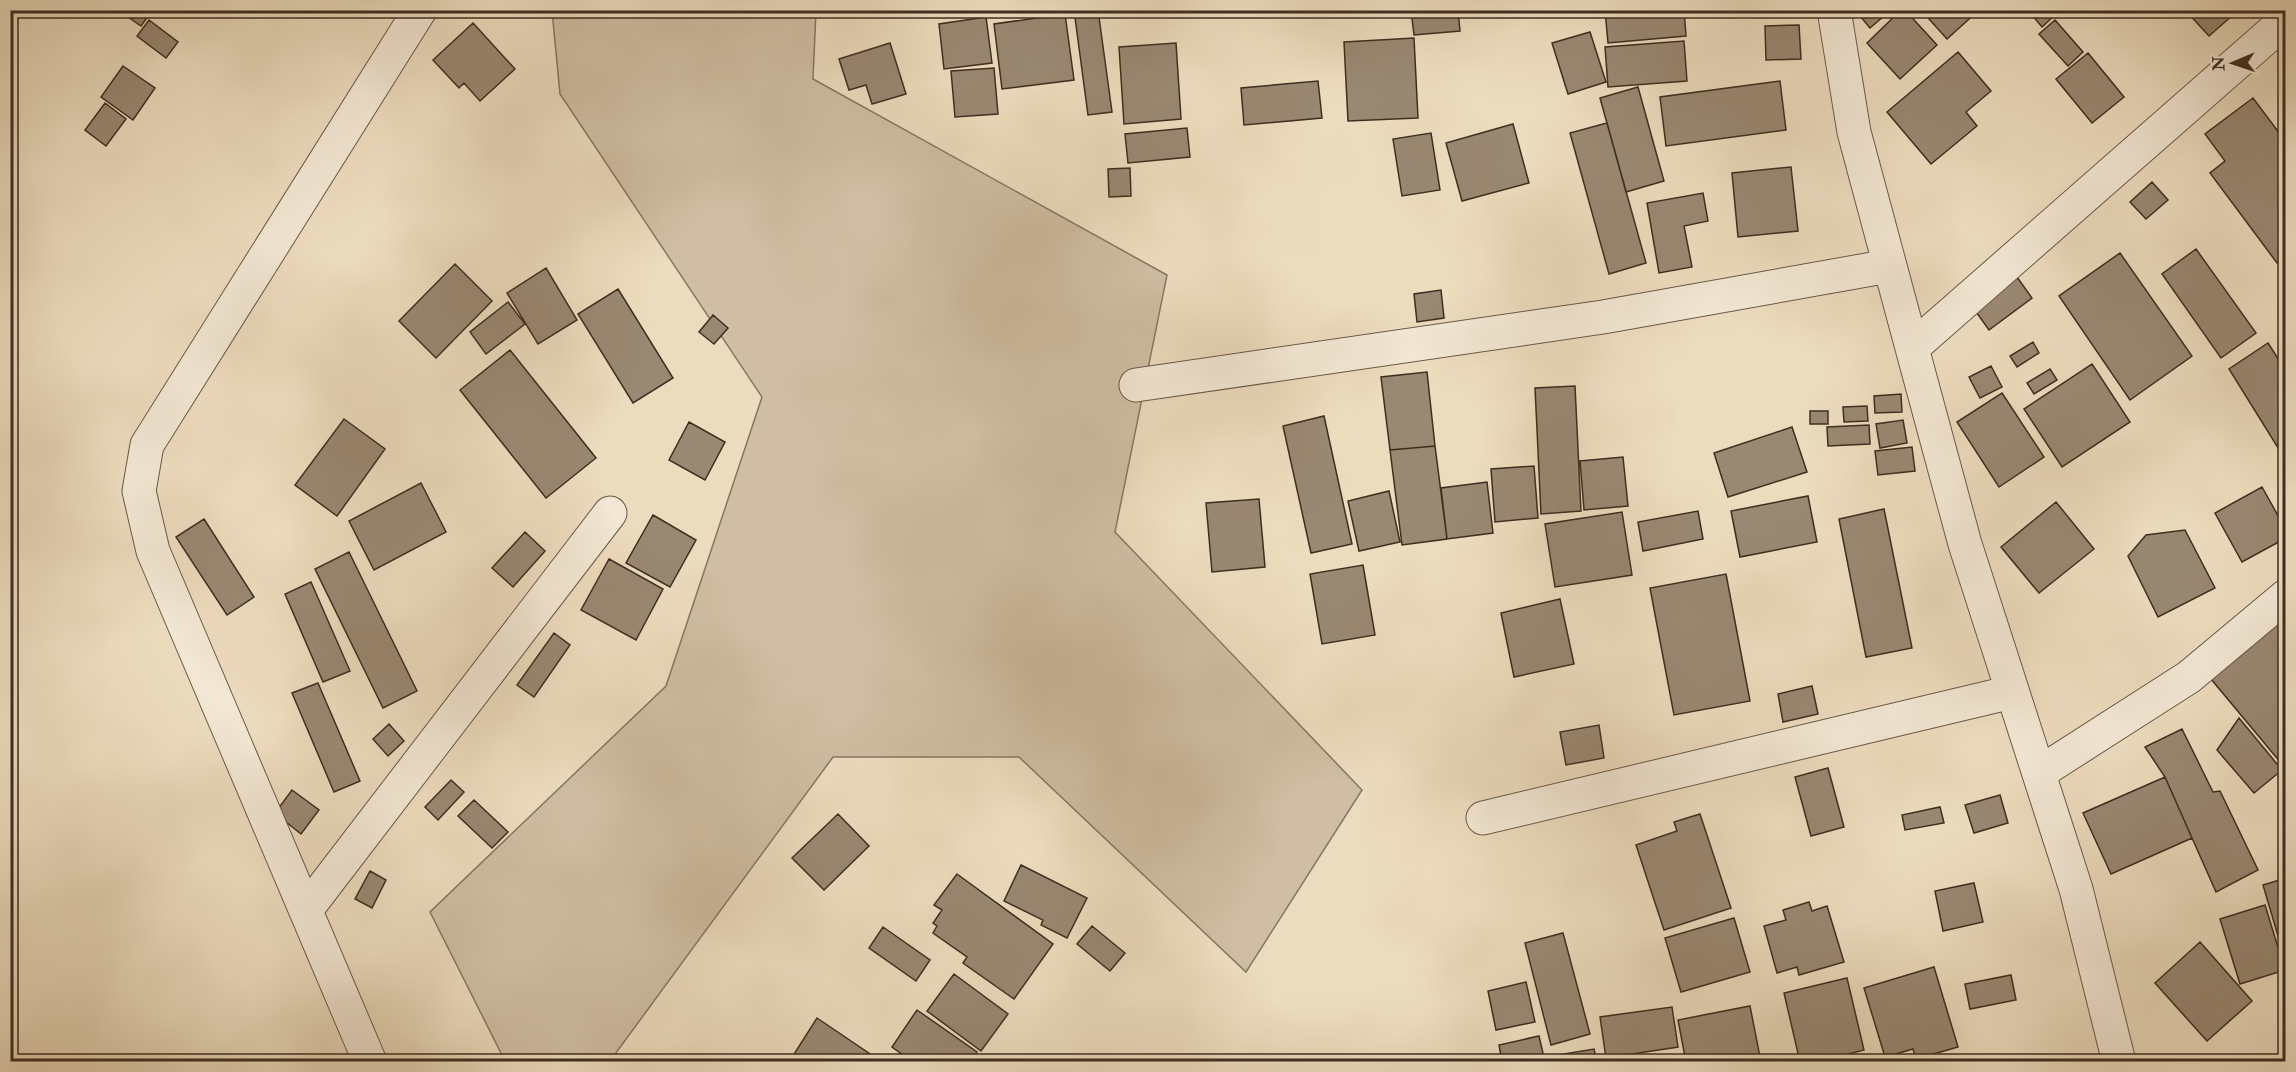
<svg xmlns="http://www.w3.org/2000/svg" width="2296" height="1072" viewBox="0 0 2296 1072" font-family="'IM FELL Double Pica',serif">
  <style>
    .green { fill: #cfbea3; stroke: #877662; stroke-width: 1.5 }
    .building { fill: #998872; stroke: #3f2d20; stroke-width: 1.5 }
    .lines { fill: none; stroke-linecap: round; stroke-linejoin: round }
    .minor-casing { stroke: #6a5948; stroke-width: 35 }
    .minor { stroke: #f3e8d5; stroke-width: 33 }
  </style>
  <rect width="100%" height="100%" fill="#ecdcbe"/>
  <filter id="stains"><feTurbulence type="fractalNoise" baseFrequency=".00333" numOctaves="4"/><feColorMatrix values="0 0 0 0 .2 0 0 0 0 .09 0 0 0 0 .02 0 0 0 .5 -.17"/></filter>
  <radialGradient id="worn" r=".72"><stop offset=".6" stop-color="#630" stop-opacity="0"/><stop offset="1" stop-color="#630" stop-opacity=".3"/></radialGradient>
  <path class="green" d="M 552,11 L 816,11 L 813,79 L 1167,275 L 1115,532 L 1362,790 L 1246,972 L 1019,757 L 833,757 L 610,1061 L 505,1061 L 430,912 L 666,686 L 762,397 L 560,94 Z"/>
  <path class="building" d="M 118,10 L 149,10 L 151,12 L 141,26 Z
    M 1074,10 L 1098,10 L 1112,112 L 1088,115 Z
    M 1411,10 L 1458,10 L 1460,31 L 1414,35 Z
    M 1605,10 L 1684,10 L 1686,36 L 1608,43 Z
    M 1761,10 L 1782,10 L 1783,15 L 1761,16 Z
    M 1855,10 L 1891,10 L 1870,28 Z
    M 1901,10 L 1905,10 L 1937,45 L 1900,79 L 1867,43 Z
    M 1921,10 L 1979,10 L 1947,39 Z
    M 2035,10 L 2050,10 L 2054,16 L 2042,27 L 2031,14 Z
    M 2188,10 L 2233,10 L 2235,13 L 2209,36 L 2187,12 Z
    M 1065,14 L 1074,80 L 1002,89 L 994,24 Z
    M 986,17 L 992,63 L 944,69 L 939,24 Z
    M 149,20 L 178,42 L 166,58 L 137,36 Z
    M 2055,20 L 2083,52 L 2068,66 L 2039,34 Z
    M 473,23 L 515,69 L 480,101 L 464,83 L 459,88 L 433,60 Z
    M 1799,25 L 1801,59 L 1766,60 L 1765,26 Z
    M 1590,32 L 1606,82 L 1568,94 L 1552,43 Z
    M 1414,38 L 1418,118 L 1348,121 L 1344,42 Z
    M 1684,41 L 1687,81 L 1608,87 L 1605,47 Z
    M 890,43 L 906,94 L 872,104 L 866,85 L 849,90 L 839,59 Z
    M 1176,43 L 1181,119 L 1124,124 L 1119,47 Z
    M 1958,52 L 1991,91 L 1966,112 L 1977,126 L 1931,164 L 1887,112 Z
    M 2088,53 L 2124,97 L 2092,123 L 2056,79 Z
    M 123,66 L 155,88 L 133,120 L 101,97 Z
    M 994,68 L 998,114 L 955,117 L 951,71 Z
    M 1318,81 L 1322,118 L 1244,125 L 1241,88 Z
    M 1780,81 L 1786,130 L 1666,146 L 1660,97 Z
    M 1638,87 L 1664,181 L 1626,192 L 1600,98 Z
    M 2253,98 L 2286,142 L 2286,275 L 2210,173 L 2225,161 L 2205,134 Z
    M 105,103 L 126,119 L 106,146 L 85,130 Z
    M 1607,123 L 1646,263 L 1609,274 L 1570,133 Z
    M 1513,124 L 1529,183 L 1462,201 L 1446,143 Z
    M 1187,128 L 1190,157 L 1128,163 L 1125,134 Z
    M 1431,133 L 1440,190 L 1402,196 L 1393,139 Z
    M 1791,167 L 1798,231 L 1738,237 L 1732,173 Z
    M 1130,168 L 1131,196 L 1109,197 L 1108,169 Z
    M 2152,182 L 2168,200 L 2146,219 L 2130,202 Z
    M 1703,193 L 1708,221 L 1684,226 L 1692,267 L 1659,273 L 1647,203 Z
    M 2196,249 L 2256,333 L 2221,358 L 2162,274 Z
    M 2120,253 L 2192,356 L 2130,400 L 2059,296 Z
    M 455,264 L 492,301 L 436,358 L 399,321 Z
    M 546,268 L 577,320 L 538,344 L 507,293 Z
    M 2017,277 L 2032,298 L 1989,330 L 1974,309 Z
    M 618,289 L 673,378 L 633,403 L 578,314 Z
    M 1441,290 L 1444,318 L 1417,322 L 1414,294 Z
    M 508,302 L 525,324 L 486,354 L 470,332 Z
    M 713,315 L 728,328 L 714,344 L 699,332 Z
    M 2033,342 L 2039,353 L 2017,367 L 2010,356 Z
    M 2268,343 L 2286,371 L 2286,448 L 2280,451 L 2229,369 Z
    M 510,350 L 596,458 L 546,498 L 460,390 Z
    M 2092,364 L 2130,422 L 2062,467 L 2024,409 Z
    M 1991,366 L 2002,387 L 1980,398 L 1969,377 Z
    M 2050,369 L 2057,380 L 2034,394 L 2027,383 Z
    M 1427,372 L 1435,446 L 1390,450 L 1381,377 Z
    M 1575,386 L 1581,511 L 1541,514 L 1535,388 Z
    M 2002,393 L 2044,457 L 1999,487 L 1957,422 Z
    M 1901,394 L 1902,412 L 1875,413 L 1874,396 Z
    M 1867,406 L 1868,421 L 1844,422 L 1843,407 Z
    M 1810,411 L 1828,411 L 1828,424 L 1810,424 Z
    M 1324,416 L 1352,544 L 1311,553 L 1283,426 Z
    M 344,419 L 385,449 L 337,516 L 295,485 Z
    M 1903,420 L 1907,443 L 1880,448 L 1876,424 Z
    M 689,422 L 725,442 L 705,480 L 669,460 Z
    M 1869,425 L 1870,444 L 1828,446 L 1827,427 Z
    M 1792,427 L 1807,472 L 1728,497 L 1714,453 Z
    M 1435,446 L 1447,539 L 1402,545 L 1390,450 Z
    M 1912,447 L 1915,471 L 1878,475 L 1875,451 Z
    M 1623,457 L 1628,506 L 1584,510 L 1580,461 Z
    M 1534,466 L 1538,518 L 1495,522 L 1491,469 Z
    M 1487,482 L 1493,533 L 1447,539 L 1441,488 Z
    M 421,483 L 446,532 L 374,570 L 349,521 Z
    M 2262,487 L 2286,530 L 2286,538 L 2242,562 L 2215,513 Z
    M 1389,491 L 1400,542 L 1359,551 L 1348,501 Z
    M 1808,496 L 1817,542 L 1740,557 L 1731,511 Z
    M 1259,499 L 1265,567 L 1212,572 L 1206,503 Z
    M 2056,502 L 2094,549 L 2039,593 L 2001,547 Z
    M 1884,509 L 1912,648 L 1866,657 L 1839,519 Z
    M 1698,511 L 1703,539 L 1643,551 L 1638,522 Z
    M 1622,512 L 1632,575 L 1555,587 L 1545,524 Z
    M 653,515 L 696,540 L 670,587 L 626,563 Z
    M 204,519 L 254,597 L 227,615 L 176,537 Z
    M 2185,530 L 2215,588 L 2158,617 L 2128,556 L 2146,535 Z
    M 525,532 L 545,551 L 513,587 L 492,568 Z
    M 349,552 L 417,691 L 383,708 L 315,569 Z
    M 609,559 L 663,589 L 636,640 L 581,610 Z
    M 1363,565 L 1375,635 L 1322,644 L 1310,574 Z
    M 1726,574 L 1750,701 L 1674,715 L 1650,588 Z
    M 311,582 L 350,671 L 323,682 L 285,594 Z
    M 1560,599 L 1574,664 L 1514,677 L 1501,613 Z
    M 2280,620 L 2286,626 L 2286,769 L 2211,679 Z
    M 554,633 L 570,645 L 534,697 L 517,685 Z
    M 318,683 L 360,781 L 334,792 L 292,693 Z
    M 1812,686 L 1818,714 L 1783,722 L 1778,694 Z
    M 2239,718 L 2282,770 L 2254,793 L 2217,750 Z
    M 389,724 L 404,741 L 388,756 L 373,739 Z
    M 1599,725 L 1604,758 L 1566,765 L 1560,732 Z
    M 2182,729 L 2213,792 L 2220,791 L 2258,870 L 2216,892 L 2165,777 L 2145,747 Z
    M 1828,768 L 1844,827 L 1811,836 L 1795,777 Z
    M 2165,777 L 2192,838 L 2111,874 L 2083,813 Z
    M 451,780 L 464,792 L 438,820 L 425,807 Z
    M 292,790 L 319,810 L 301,834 L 275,813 Z
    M 2000,795 L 2008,823 L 1974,833 L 1965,805 Z
    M 474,800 L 508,832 L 492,848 L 458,816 Z
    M 1940,807 L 1944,823 L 1905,830 L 1902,815 Z
    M 838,814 L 869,846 L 824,890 L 792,858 Z
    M 1700,814 L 1731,908 L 1664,930 L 1636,845 L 1677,831 L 1674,822 Z
    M 1021,865 L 1087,898 L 1067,938 L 1041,925 L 1043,920 L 1004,901 Z
    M 370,871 L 386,880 L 372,908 L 355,899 Z
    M 957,874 L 1053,944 L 1014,999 L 963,963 L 967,957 L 933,933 L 937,926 L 933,923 L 942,910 L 934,905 Z
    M 2286,878 L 2286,963 L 2263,885 Z
    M 1974,883 L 1983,922 L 1943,931 L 1935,891 Z
    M 1809,902 L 1812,911 L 1827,906 L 1844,962 L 1799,975 L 1797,967 L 1777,973 L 1764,926 L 1786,920 L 1783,910 Z
    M 2265,905 L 2285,970 L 2240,984 L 2220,919 Z
    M 1734,918 L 1750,972 L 1681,992 L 1665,938 Z
    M 1092,926 L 1125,953 L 1110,971 L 1077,944 Z
    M 883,927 L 930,960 L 916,981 L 869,948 Z
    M 1563,933 L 1590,1034 L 1551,1045 L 1525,943 Z
    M 2200,942 L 2252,1001 L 2207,1041 L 2155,983 Z
    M 1934,967 L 1958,1047 L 1916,1059 L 1913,1049 L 1885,1057 L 1864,988 Z
    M 954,974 L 1008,1014 L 981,1051 L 927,1011 Z
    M 2011,975 L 2016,1000 L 1970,1009 L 1965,984 Z
    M 1847,978 L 1864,1050 L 1818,1062 L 1800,1062 L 1784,993 Z
    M 1526,982 L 1535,1022 L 1496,1030 L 1488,991 Z
    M 1750,1006 L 1761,1062 L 1686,1062 L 1678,1020 Z
    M 1672,1007 L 1678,1047 L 1606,1058 L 1600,1017 Z
    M 917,1010 L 977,1052 L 971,1062 L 913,1062 L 892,1047 Z
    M 817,1018 L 882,1062 L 789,1062 Z
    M 1539,1036 L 1545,1062 L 1502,1062 L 1499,1045 Z
    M 1594,1049 L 1597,1062 L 1552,1062 L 1551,1056 Z
    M 1357,1056 L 1365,1062 L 1348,1062 Z"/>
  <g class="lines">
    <defs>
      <path id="minor" d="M 1834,10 L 1854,132 L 1912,348 L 1965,544 L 2076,889 L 2119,1062
        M 1912,348 L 2286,20
        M 1136,385 L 1603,317 L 1889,266
        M 2039,773 L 2189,677 L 2286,596
        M 1483,818 L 2012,692
        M 306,910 L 610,513
        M 370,1062 L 153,551 L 139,491 L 147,445 L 420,10"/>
    </defs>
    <use href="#minor" class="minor-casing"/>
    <use href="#minor" class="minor"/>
  </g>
  <rect width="2296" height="1072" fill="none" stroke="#ecdcbe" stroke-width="36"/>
  <rect x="12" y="12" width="2272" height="1048" fill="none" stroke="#3f2d20" stroke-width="3"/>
  <rect x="18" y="18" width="2260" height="1036" fill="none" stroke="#3f2d20" stroke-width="1.5"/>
  <g transform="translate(2233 63) rotate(268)" stroke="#f3e8d5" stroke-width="4.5" paint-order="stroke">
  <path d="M0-4.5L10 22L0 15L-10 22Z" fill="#3f2d20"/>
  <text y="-9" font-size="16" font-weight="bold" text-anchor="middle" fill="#3f2d20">N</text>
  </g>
  <rect width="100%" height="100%" filter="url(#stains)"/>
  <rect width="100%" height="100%" fill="url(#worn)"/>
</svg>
